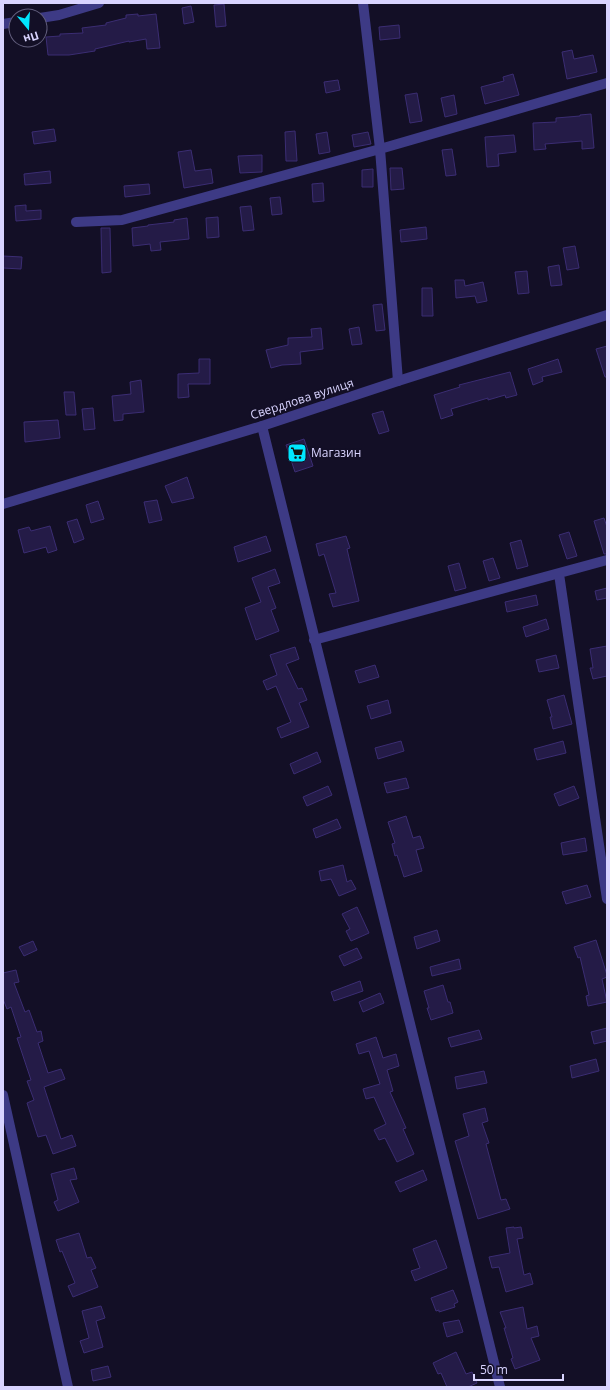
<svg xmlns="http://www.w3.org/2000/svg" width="610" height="1390" viewBox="0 0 610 1390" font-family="'Open Sans',sans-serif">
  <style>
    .building { fill: #241b47; stroke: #3b2d73 }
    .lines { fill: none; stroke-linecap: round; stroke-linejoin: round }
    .minor { stroke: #3d3a85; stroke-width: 10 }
    .tertiary { stroke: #3d3a85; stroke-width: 10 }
    .labels { text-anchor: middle; stroke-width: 3.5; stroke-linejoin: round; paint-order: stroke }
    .street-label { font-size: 12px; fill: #d9d4ff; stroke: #130f26 }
    .poi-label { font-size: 12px; fill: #d9d4ff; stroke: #130f26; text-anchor: start }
  </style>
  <rect width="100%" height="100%" fill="#130f26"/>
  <path class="building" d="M 224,4 L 226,26 L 216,27 L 214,5 Z
    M 191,6 L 194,22 L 184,24 L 182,8 Z
    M 138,14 L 138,16 L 156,14 L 160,48 L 147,49 L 146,39 L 129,42 L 129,41 L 95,49 L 95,51 L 69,55 L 48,55 L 46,37 L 60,36 L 60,34 L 83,33 L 82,28 L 106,25 L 106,23 L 126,18 L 126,15 Z
    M 399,25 L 400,38 L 380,40 L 379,27 Z
    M 572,50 L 574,59 L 593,55 L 597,72 L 567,79 L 562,52 Z
    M 513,74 L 519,95 L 485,104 L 481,87 L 504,81 L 503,77 Z
    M 338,80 L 340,90 L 326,93 L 324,82 Z
    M 417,93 L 422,121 L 410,123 L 405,95 Z
    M 454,95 L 457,114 L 445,117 L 441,98 Z
    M 591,114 L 594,148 L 582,149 L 582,141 L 545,144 L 546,149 L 534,150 L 533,123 L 556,122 L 556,118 L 580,116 L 580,115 Z
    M 54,129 L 56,141 L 34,144 L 32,132 Z
    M 295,131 L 297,161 L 286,161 L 285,132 Z
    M 327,132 L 330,152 L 319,154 L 316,134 Z
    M 368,132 L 371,144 L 354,147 L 352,135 Z
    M 514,135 L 516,152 L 498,154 L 499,166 L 487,167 L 485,137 Z
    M 452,149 L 456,175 L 446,176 L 442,150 Z
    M 191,150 L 195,171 L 211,169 L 213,183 L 184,188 L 178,152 Z
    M 262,155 L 262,172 L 240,173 L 238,156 Z
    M 390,168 L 402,168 L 404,189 L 391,190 Z
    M 373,169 L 373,187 L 362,187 L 362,170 Z
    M 50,171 L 51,183 L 25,185 L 24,174 Z
    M 323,183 L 324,201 L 313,202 L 312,184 Z
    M 149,184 L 150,194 L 125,197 L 124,186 Z
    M 280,197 L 282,214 L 272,215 L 270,198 Z
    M 26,205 L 26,211 L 41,210 L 41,219 L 16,221 L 15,206 Z
    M 251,206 L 254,230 L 243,231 L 240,207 Z
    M 218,217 L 219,237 L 207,238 L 206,218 Z
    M 187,218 L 189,239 L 160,242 L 161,250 L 151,251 L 150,244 L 133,246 L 132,228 L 148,226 L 148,225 L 174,222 L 174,220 Z
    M 426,227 L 427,239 L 401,242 L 400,230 Z
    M 101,228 L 110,228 L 111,272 L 102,273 Z
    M 575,246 L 579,268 L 567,270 L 563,248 Z
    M 3,256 L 22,257 L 21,269 L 3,268 Z
    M 559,265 L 562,285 L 551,286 L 548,267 Z
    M 527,271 L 529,293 L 518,294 L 515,272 Z
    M 455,280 L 464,280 L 465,286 L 483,282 L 487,301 L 477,303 L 475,296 L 456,298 Z
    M 422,288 L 432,288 L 433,316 L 422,316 Z
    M 382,304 L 385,330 L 376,331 L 373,305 Z
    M 359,327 L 362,344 L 352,345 L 349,329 Z
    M 321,328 L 323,349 L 300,352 L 301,364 L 282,365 L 271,368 L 266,350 L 288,345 L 288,338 L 312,337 L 311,329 Z
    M 607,346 L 607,377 L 605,377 L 596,349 Z
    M 199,359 L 210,359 L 210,384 L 188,384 L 189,397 L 178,398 L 178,374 L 199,373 Z
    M 558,359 L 562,372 L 542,377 L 543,381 L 533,385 L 528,369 Z
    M 510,372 L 517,395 L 506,398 L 505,395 L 488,400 L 488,398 L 451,409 L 453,415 L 441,419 L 434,395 L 460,387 L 459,385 Z
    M 141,380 L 144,412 L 123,414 L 123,420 L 114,421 L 112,396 L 131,394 L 130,382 Z
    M 64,392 L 74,392 L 76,415 L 66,415 Z
    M 93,408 L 95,429 L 84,430 L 82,409 Z
    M 383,411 L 389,431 L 379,434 L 372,414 Z
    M 58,420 L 60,438 L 25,442 L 24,422 Z
    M 304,439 L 313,466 L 295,472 L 286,445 Z
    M 187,477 L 194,498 L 172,503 L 165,486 Z
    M 157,500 L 162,520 L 149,523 L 144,502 Z
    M 98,501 L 104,519 L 91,523 L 86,505 Z
    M 604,518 L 607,527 L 607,554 L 604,554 L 594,521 Z
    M 77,519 L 84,539 L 74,543 L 67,522 Z
    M 50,526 L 57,550 L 48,553 L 46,547 L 24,553 L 18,530 L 29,527 L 31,531 Z
    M 569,532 L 577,556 L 567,559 L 559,535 Z
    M 266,536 L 271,551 L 238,562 L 234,547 Z
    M 346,536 L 350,548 L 347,549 L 359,601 L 333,607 L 329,594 L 336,593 L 324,554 L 319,556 L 316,544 Z
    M 521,540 L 528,566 L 517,569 L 510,543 Z
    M 493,558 L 500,578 L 489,581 L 483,561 Z
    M 459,563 L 466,588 L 455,591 L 448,566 Z
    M 275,569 L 280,583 L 268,587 L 276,608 L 271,610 L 279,631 L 256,640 L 245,608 L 261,602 L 252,578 Z
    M 607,588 L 607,598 L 597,600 L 595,591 Z
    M 536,595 L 538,605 L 507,612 L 505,602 Z
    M 546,619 L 549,629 L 526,637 L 523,627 Z
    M 607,646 L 607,676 L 593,679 L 590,668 L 593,668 L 590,649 Z
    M 295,647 L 299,659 L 286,664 L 298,689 L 302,688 L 307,700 L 299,703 L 309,727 L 281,738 L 277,728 L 291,722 L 276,686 L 267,690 L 263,681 L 277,675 L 270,655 Z
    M 556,655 L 559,668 L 539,672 L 536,660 Z
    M 375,665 L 379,677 L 359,683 L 355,671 Z
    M 564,695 L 572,724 L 553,729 L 550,717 L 552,717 L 547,700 Z
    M 388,700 L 391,713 L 371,719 L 367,706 Z
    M 401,741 L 404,751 L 378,759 L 375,748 Z
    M 563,741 L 566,753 L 537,760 L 534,749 Z
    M 317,752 L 321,762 L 294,774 L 290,764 Z
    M 406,778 L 409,788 L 387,793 L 384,783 Z
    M 328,786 L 332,795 L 307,806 L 303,797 Z
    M 574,786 L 579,798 L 559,806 L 554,794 Z
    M 406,816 L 413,838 L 420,836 L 424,848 L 416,850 L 422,871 L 404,877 L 397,855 L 395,856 L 392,844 L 395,843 L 388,822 Z
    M 337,819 L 341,828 L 316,838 L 313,829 Z
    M 585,838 L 587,851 L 563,855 L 561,843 Z
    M 343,865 L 347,882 L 351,880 L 356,889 L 339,896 L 331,879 L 321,881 L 319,871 Z
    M 587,885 L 591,897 L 566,904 L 562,892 Z
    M 357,907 L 369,933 L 351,941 L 346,931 L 350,929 L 342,914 Z
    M 437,930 L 440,941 L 417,949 L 414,937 Z
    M 596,940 L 607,975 L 607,977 L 602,979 L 607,1002 L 588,1006 L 586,996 L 589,995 L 580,957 L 578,958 L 574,947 Z
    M 33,941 L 37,950 L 24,956 L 19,947 Z
    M 357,948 L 362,958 L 344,966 L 339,956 Z
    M 459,959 L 461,969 L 432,976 L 430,967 Z
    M 16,970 L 19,982 L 14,983 L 25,1012 L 29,1010 L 37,1032 L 41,1031 L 43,1041 L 38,1043 L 48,1073 L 61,1069 L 65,1079 L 44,1087 L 61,1139 L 72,1135 L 76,1146 L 53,1154 L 46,1135 L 38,1137 L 27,1103 L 34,1100 L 27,1081 L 31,1080 L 17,1038 L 21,1037 L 11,1007 L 7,1009 L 3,999 L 3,973 Z
    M 360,981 L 363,991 L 334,1001 L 331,992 Z
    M 443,985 L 448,1002 L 450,1002 L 453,1013 L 431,1020 L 427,1008 L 429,1008 L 424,991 Z
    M 380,993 L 384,1003 L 363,1012 L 359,1002 Z
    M 607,1028 L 607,1041 L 594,1044 L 591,1032 Z
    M 479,1030 L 482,1039 L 451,1047 L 448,1038 Z
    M 376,1037 L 383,1058 L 396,1054 L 399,1066 L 387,1070 L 393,1091 L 390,1092 L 406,1128 L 403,1129 L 414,1154 L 397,1162 L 385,1138 L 379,1140 L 374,1130 L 386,1124 L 374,1097 L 366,1099 L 363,1089 L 380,1084 L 369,1051 L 359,1054 L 356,1044 Z
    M 596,1059 L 599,1071 L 572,1078 L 570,1066 Z
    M 484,1071 L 487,1083 L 457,1089 L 455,1077 Z
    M 485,1108 L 488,1121 L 482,1123 L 489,1143 L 486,1144 L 501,1200 L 506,1199 L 510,1209 L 478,1219 L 455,1141 L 469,1136 L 463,1114 Z
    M 74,1168 L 77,1179 L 70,1180 L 79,1202 L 58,1211 L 54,1202 L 58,1200 L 51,1174 Z
    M 423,1170 L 427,1180 L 400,1192 L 395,1182 Z
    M 514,1227 L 514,1228 L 521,1227 L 523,1238 L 517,1239 L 524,1275 L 530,1273 L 533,1284 L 506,1292 L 499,1267 L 492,1268 L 489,1257 L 510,1253 L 506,1228 Z
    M 79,1233 L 87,1258 L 91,1257 L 96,1268 L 91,1270 L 98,1287 L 73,1297 L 68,1286 L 75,1283 L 62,1251 L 60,1252 L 56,1240 Z
    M 436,1240 L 447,1268 L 415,1281 L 411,1271 L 420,1268 L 413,1249 Z
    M 453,1290 L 458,1302 L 454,1304 L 455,1307 L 439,1312 L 439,1310 L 436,1311 L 431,1298 Z
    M 101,1306 L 105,1318 L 96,1321 L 103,1347 L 84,1353 L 80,1341 L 89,1338 L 82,1311 Z
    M 523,1307 L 527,1329 L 537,1326 L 539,1336 L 531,1338 L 540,1360 L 515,1369 L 511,1359 L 513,1358 L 504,1328 L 506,1328 L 500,1312 Z
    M 459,1320 L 463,1332 L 447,1337 L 443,1323 Z
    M 456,1352 L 466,1374 L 472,1372 L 477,1383 L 468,1387 L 447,1387 L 441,1373 L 438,1374 L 433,1363 Z
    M 108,1366 L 111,1377 L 93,1381 L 91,1370 Z"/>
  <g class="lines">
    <path class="minor" d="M 363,3 L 380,149 L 398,381
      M 40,18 L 59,15 L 99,3
      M 3,24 L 16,22
      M 76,222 L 122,220 L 380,149 L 607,83
      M 262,426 L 500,1387
      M 559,574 L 607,899
      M 314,640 L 607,560
      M 3,1095 L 68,1387"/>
    <path class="tertiary" d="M 3,504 L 262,426 L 398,381 L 607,315"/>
  </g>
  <defs>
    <symbol id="supermarket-square" viewBox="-11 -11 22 22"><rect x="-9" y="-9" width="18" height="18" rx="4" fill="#00e5ff" stroke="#130f26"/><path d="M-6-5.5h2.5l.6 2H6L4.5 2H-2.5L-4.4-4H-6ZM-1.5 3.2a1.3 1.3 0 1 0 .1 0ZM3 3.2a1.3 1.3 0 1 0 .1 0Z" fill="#111"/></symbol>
  </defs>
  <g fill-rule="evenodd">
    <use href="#supermarket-square" x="286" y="442" width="22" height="22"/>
  </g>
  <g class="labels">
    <g class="street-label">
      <text transform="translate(302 399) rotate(-18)" y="4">Свердлова вулиця</text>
    </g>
    <g class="poi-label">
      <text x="311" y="457">Mагазин</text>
    </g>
  </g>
  <rect width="610" height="1390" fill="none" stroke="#d9d4ff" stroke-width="8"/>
  <g transform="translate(28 28) rotate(162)"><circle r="19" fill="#130f26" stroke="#625e7d"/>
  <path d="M0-3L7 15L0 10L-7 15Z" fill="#00e5ff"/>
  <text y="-6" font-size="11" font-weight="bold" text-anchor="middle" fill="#d9d4ff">Пн</text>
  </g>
  <path d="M474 1374v6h89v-6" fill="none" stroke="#d9d4ff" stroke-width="2"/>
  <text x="480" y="1374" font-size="12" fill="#d9d4ff" stroke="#130f26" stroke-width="3" paint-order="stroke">50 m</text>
</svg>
